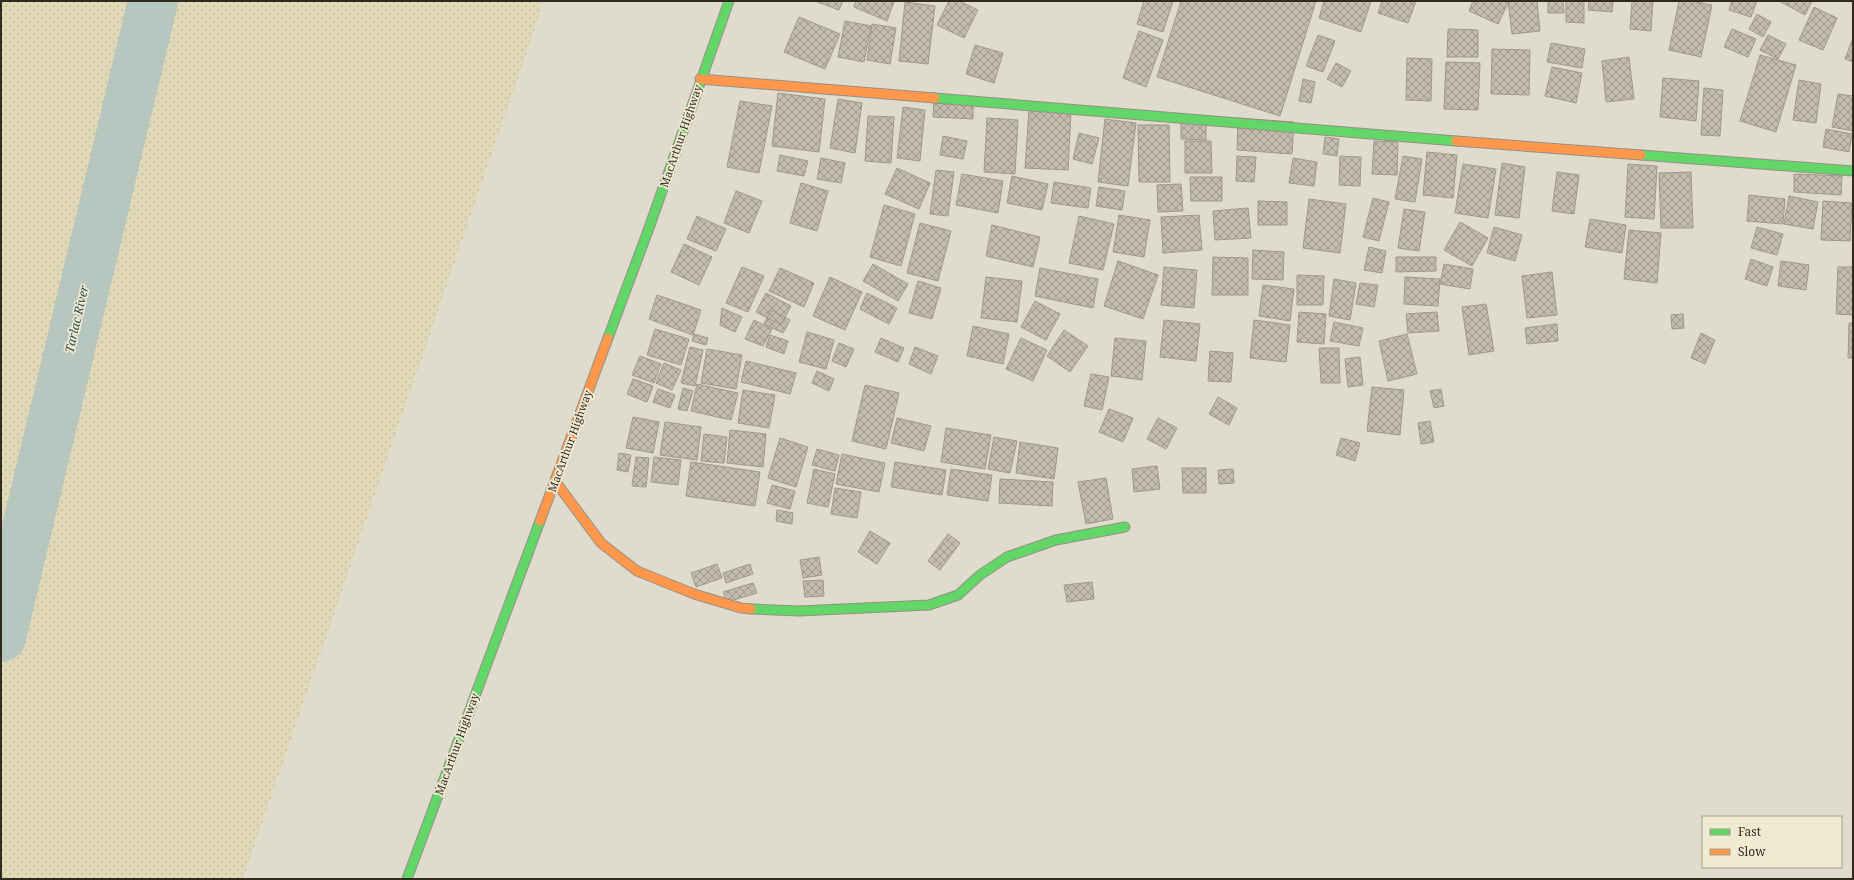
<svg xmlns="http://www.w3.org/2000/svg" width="1854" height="880" viewBox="0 0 1854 880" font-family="'Noto Serif',serif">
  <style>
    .sand { fill: url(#sand-dots) }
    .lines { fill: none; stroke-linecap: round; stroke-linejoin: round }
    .river { stroke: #b7c6be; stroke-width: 50 }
    .building { fill: url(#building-cross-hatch); stroke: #a0988d }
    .fast-casing { stroke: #959086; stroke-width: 11 }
    .slow-casing { stroke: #959086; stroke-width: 11 }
    .fast { stroke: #63d668; stroke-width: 9 }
    .slow { stroke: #ff974d; stroke-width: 9 }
    .labels { text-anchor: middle; stroke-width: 3.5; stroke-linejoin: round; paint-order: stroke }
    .street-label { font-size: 11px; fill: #332a1f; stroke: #f1ead3 }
    .water-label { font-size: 12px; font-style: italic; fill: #305151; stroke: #f1ead3 }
  </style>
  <defs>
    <pattern id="sand-dots" width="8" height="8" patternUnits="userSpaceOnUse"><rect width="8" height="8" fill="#e1d8b7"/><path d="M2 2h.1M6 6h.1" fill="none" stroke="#c2ba9d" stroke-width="1.8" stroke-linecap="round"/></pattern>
    <pattern id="building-cross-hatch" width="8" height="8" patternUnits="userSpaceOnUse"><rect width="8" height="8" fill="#c3bbae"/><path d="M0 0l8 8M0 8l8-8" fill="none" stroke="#9f988d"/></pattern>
  </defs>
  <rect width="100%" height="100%" fill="#e0dccd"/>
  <path class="sand" d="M 1,1 L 542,1 L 538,19 L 243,879 L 1,879 Z"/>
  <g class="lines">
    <path class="river" d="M 1,637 L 153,1"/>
  </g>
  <path class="building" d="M 815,1 L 843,1 L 839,10 Z
    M 856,1 L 893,1 L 894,2 L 887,21 L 854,7 Z
    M 949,1 L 959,1 L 978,10 L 964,38 L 937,25 Z
    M 1144,1 L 1173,1 L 1163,32 L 1137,24 Z
    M 1181,1 L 1316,1 L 1280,116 L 1157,77 Z
    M 1324,1 L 1371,1 L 1361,32 L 1319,18 Z
    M 1382,1 L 1416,1 L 1408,23 L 1378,13 Z
    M 1473,1 L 1503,1 L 1508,3 L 1498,24 L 1469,11 Z
    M 1508,1 L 1537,1 L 1540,31 L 1512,34 Z
    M 1548,1 L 1563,1 L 1564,13 L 1548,13 Z
    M 1566,1 L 1584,1 L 1584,23 L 1566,22 Z
    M 1589,1 L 1613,1 L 1612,12 L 1588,10 Z
    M 1632,1 L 1653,1 L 1651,31 L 1630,29 Z
    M 1679,1 L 1691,1 L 1712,5 L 1701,57 L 1669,50 Z
    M 1732,1 L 1757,1 L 1751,17 L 1729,10 Z
    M 1779,1 L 1812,1 L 1805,15 Z
    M 905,2 L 935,6 L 928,64 L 899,61 Z
    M 1814,7 L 1837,18 L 1823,50 L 1799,40 Z
    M 1757,14 L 1771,22 L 1763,37 L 1749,29 Z
    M 799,17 L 840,34 L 825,69 L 784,52 Z
    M 845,21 L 871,26 L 864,62 L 838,57 Z
    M 872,24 L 896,28 L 890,64 L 867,60 Z
    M 1448,29 L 1478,30 L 1478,57 L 1447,57 Z
    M 1732,29 L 1756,39 L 1748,57 L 1724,47 Z
    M 1139,31 L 1163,40 L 1146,87 L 1123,78 Z
    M 1318,35 L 1335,41 L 1323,72 L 1306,66 Z
    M 1768,35 L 1786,44 L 1778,59 L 1760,50 Z
    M 1853,38 L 1853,62 L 1845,59 Z
    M 1551,43 L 1585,49 L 1582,68 L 1547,62 Z
    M 975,45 L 1003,53 L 994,83 L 966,74 Z
    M 1492,49 L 1530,50 L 1529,95 L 1491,94 Z
    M 1760,55 L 1796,65 L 1776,132 L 1740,121 Z
    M 1629,57 L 1634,99 L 1606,102 L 1602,61 Z
    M 1407,58 L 1432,59 L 1431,101 L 1406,100 Z
    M 1446,62 L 1480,63 L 1478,110 L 1444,109 Z
    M 1336,63 L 1351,71 L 1342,87 L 1327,79 Z
    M 1552,67 L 1582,73 L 1576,103 L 1545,96 Z
    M 1663,78 L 1699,81 L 1696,121 L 1660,117 Z
    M 1303,79 L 1315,82 L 1311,103 L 1299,101 Z
    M 1799,80 L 1821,84 L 1816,123 L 1793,120 Z
    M 1704,88 L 1723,90 L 1720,136 L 1701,135 Z
    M 778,93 L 825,99 L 819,152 L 772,146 Z
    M 1838,94 L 1853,96 L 1853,131 L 1832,127 Z
    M 838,99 L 862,103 L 855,153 L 830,148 Z
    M 740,101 L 772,106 L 759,173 L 727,167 Z
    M 934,103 L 973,105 L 973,119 L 933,117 Z
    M 903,107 L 925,110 L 920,161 L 897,158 Z
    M 1029,110 L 1071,112 L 1068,170 L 1025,168 Z
    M 868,116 L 894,117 L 891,163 L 865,161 Z
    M 987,118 L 1018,120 L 1015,174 L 984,172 Z
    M 1238,118 L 1294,122 L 1292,154 L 1237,150 Z
    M 1105,119 L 1136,123 L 1128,186 L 1098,182 Z
    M 1181,123 L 1206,124 L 1206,140 L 1181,139 Z
    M 1138,125 L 1169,125 L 1170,182 L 1139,182 Z
    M 1826,129 L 1852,134 L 1849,152 L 1823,147 Z
    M 1079,133 L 1099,138 L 1092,164 L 1073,159 Z
    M 943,136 L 967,141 L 963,159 L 940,155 Z
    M 1325,137 L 1339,139 L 1337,156 L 1323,154 Z
    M 1185,141 L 1211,141 L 1212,173 L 1185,173 Z
    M 1374,141 L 1398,142 L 1397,175 L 1372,174 Z
    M 1427,152 L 1457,155 L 1453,198 L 1423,195 Z
    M 780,155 L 808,161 L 804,176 L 777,171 Z
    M 1237,156 L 1256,157 L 1254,182 L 1236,181 Z
    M 1340,156 L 1361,157 L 1360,186 L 1339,185 Z
    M 1403,156 L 1422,159 L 1415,202 L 1395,199 Z
    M 821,158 L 845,163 L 841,183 L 817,179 Z
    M 1293,158 L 1317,162 L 1314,186 L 1289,183 Z
    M 1502,163 L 1525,167 L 1519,218 L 1495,215 Z
    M 1463,164 L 1496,169 L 1488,218 L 1455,213 Z
    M 1628,164 L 1657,166 L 1654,219 L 1625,217 Z
    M 897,168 L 930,183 L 919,209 L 885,194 Z
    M 936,170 L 954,172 L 948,216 L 930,214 Z
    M 1557,172 L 1579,175 L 1574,214 L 1552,211 Z
    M 1691,172 L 1693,228 L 1661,228 L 1659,173 Z
    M 962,174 L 1003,181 L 998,213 L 956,205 Z
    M 1794,174 L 1842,176 L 1841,195 L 1794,192 Z
    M 1012,176 L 1048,184 L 1042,210 L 1007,203 Z
    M 1190,177 L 1222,177 L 1222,201 L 1191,201 Z
    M 1054,182 L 1091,188 L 1088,208 L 1051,203 Z
    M 801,183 L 828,191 L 817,231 L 790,223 Z
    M 1181,184 L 1183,211 L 1158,212 L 1157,185 Z
    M 1099,187 L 1125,191 L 1122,210 L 1096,206 Z
    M 736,191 L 762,201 L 749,233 L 724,223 Z
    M 1749,195 L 1785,199 L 1783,224 L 1747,221 Z
    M 1789,196 L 1818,202 L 1813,229 L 1784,224 Z
    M 1373,198 L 1389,202 L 1379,241 L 1363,237 Z
    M 1309,199 L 1346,204 L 1340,253 L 1303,248 Z
    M 1258,201 L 1287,202 L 1287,225 L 1258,225 Z
    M 1823,201 L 1852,203 L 1850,241 L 1821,240 Z
    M 884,205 L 915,214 L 901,266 L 870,257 Z
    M 1248,208 L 1251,238 L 1215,240 L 1213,211 Z
    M 1404,209 L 1425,212 L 1419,251 L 1398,248 Z
    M 1119,215 L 1150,220 L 1144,257 L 1113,252 Z
    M 1199,215 L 1202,250 L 1163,253 L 1161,217 Z
    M 697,216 L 726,229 L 716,251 L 687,239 Z
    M 1079,216 L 1114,224 L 1103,270 L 1069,263 Z
    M 1590,219 L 1626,225 L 1622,253 L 1585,247 Z
    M 1460,222 L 1488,238 L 1472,266 L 1444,250 Z
    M 920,223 L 951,231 L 938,281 L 907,273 Z
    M 992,225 L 1040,237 L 1033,267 L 986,256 Z
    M 1494,227 L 1522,235 L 1515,261 L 1487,253 Z
    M 1757,227 L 1783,234 L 1777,255 L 1751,248 Z
    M 1629,230 L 1661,233 L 1657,283 L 1624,279 Z
    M 684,244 L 712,257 L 699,285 L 671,272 Z
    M 1369,247 L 1386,251 L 1382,273 L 1364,270 Z
    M 1253,250 L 1284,252 L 1283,280 L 1252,279 Z
    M 1213,257 L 1248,258 L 1248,295 L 1212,295 Z
    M 1396,257 L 1436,257 L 1436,271 L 1396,272 Z
    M 1751,259 L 1773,267 L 1767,286 L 1745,279 Z
    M 1118,261 L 1158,275 L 1143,319 L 1104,306 Z
    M 1781,261 L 1809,265 L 1806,290 L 1778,286 Z
    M 873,264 L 908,284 L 898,301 L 863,281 Z
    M 1444,264 L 1473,269 L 1470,289 L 1440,284 Z
    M 742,267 L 764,276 L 748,312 L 726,303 Z
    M 1164,267 L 1197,270 L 1194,308 L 1161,305 Z
    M 1838,267 L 1853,267 L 1853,315 L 1836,314 Z
    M 780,268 L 814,283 L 804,307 L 769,291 Z
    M 1040,268 L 1098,279 L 1093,308 L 1035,296 Z
    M 1552,272 L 1557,315 L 1527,318 L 1522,276 Z
    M 1297,275 L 1324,276 L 1323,305 L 1297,305 Z
    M 830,277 L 862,292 L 845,330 L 813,316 Z
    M 986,277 L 1022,281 L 1017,322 L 981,318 Z
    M 1405,277 L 1440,279 L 1438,306 L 1404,304 Z
    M 1334,279 L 1356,283 L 1350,320 L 1329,316 Z
    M 918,281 L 941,288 L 932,319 L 909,313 Z
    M 1360,283 L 1378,285 L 1374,307 L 1356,304 Z
    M 1263,285 L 1294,289 L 1290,321 L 1259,316 Z
    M 766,293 L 791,306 L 781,325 L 756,312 Z
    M 867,293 L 897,308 L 889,324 L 860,309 Z
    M 657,295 L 701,310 L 693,335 L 649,319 Z
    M 1035,301 L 1060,314 L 1046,340 L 1021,327 Z
    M 1486,304 L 1494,351 L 1469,355 L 1462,307 Z
    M 722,308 L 742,317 L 735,332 L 720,325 Z
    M 771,310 L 790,320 L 783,333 L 764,324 Z
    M 1299,312 L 1326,314 L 1324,344 L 1297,342 Z
    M 1437,312 L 1439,331 L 1408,333 L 1406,314 Z
    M 1683,314 L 1684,328 L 1672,329 L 1671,315 Z
    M 754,320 L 772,329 L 763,346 L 745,339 Z
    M 1164,320 L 1200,324 L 1196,361 L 1160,357 Z
    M 1254,320 L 1290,325 L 1286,362 L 1250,358 Z
    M 1334,322 L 1363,328 L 1359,346 L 1330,341 Z
    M 1849,323 L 1853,323 L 1853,358 L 1848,358 Z
    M 1557,324 L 1558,341 L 1527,344 L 1525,328 Z
    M 973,326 L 1009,334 L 1003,364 L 967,356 Z
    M 655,329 L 689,339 L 681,365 L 647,355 Z
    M 1064,330 L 1088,346 L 1070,372 L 1047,356 Z
    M 807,332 L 834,340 L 826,369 L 799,362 Z
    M 1701,333 L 1715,340 L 1705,364 L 1691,358 Z
    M 694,334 L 708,338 L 706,345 L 692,341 Z
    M 1407,334 L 1417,374 L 1388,381 L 1379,341 Z
    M 770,335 L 788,341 L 784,354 L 766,347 Z
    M 881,338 L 904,348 L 898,362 L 875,352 Z
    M 1021,338 L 1047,350 L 1033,381 L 1006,369 Z
    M 1115,338 L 1146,341 L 1142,380 L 1111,376 Z
    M 839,343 L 854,349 L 846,367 L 832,361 Z
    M 690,347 L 703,350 L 695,386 L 681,383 Z
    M 915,347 L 938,356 L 931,374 L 909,364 Z
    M 1319,348 L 1339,348 L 1340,383 L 1321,383 Z
    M 707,349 L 742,355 L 736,389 L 701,383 Z
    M 1210,351 L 1233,353 L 1231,382 L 1208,381 Z
    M 640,356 L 661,364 L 654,383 L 632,375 Z
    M 1360,357 L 1363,385 L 1348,387 L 1345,359 Z
    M 746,361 L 796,373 L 790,394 L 741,382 Z
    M 664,363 L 681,370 L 672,390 L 656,383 Z
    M 817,371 L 834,379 L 829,391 L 812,383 Z
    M 1091,374 L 1109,377 L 1102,410 L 1084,406 Z
    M 633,379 L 653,386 L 647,402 L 627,394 Z
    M 697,384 L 738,393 L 731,420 L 691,411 Z
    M 865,385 L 899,393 L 886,449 L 852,441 Z
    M 1372,387 L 1404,390 L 1400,435 L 1367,431 Z
    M 683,388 L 693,391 L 687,411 L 678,409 Z
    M 658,389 L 675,395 L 670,408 L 653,402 Z
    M 1441,389 L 1444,406 L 1434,408 L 1430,391 Z
    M 743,390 L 775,395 L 769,428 L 738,423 Z
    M 1218,397 L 1237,408 L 1229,425 L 1209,414 Z
    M 1109,409 L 1133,418 L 1123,442 L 1099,432 Z
    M 633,417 L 659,422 L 653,453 L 626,448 Z
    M 897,418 L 931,426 L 924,451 L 891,443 Z
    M 1158,418 L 1177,428 L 1166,449 L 1147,439 Z
    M 1430,421 L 1434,442 L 1421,444 L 1418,423 Z
    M 665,422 L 701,427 L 697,460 L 660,455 Z
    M 946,428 L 991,435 L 985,469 L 941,462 Z
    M 730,430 L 766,434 L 763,467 L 727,463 Z
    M 704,434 L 727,437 L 724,463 L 701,461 Z
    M 994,437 L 1017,441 L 1010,473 L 988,469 Z
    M 780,438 L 808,447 L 796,487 L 768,478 Z
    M 1341,438 L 1360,443 L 1355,461 L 1336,455 Z
    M 1020,442 L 1058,448 L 1054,479 L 1016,473 Z
    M 817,449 L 839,455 L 835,471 L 812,465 Z
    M 619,453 L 631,455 L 628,472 L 617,470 Z
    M 842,454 L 885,463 L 879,492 L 836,484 Z
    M 636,457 L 649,458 L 646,487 L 632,486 Z
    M 654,457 L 681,460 L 678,485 L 651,482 Z
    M 691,462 L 760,472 L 755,506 L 686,496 Z
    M 895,462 L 946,470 L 942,495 L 891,487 Z
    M 1157,466 L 1160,489 L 1134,492 L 1132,469 Z
    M 1182,468 L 1206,468 L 1206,493 L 1183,493 Z
    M 814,469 L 835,474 L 828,507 L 807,503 Z
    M 951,469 L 992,475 L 988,501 L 947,495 Z
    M 1233,469 L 1234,483 L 1219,484 L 1218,470 Z
    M 1106,478 L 1113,519 L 1086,524 L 1078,482 Z
    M 1000,479 L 1053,482 L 1052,506 L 999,503 Z
    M 772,485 L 795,491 L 790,509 L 767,503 Z
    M 835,488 L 861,492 L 857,518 L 831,514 Z
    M 777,510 L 793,513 L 792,524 L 776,521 Z
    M 870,531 L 890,543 L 877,564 L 858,552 Z
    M 948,534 L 960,543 L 940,570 L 928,561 Z
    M 819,557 L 822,575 L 803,578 L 800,560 Z
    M 717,564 L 722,578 L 696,587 L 691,573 Z
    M 750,564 L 753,574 L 726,583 L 723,573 Z
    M 823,580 L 824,596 L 805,597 L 803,581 Z
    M 1092,582 L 1094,599 L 1067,602 L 1064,585 Z
    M 753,583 L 757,593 L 727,602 L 723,592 Z"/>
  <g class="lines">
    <defs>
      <path id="fast" d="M 935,98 L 1456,141
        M 1641,155 L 1853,171
        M 608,338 L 649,228 L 729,1
        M 751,609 L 799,611 L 929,605 L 958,595 L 980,575 L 1007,557 L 1056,540 L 1125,527
        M 407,879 L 540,521"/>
      <path id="slow" d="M 700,79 L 935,98
        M 1456,141 L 1641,155
        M 555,481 L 601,543 L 637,571 L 694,594 L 741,608 L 751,609
        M 540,521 L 608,338"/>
    </defs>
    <use href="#fast" class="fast-casing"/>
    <use href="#slow" class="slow-casing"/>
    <use href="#fast" class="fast"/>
    <use href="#slow" class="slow"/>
  </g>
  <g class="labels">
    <g class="street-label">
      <text transform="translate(681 136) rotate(-71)" y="4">MacArthur Highway</text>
      <text transform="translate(570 441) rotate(-70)" y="4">MacArthur Highway</text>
      <text transform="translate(457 744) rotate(-70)" y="4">MacArthur Highway</text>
    </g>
    <g class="water-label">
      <text transform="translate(77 319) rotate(-77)" y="4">Tarlac River</text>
    </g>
  </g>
  <rect width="1854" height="880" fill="none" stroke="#332a1f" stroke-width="4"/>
  <rect x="1702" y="816" width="140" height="52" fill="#f1ead3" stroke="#a59d8b"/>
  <rect x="1710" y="829" width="20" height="6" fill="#63d668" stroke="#a59d8b"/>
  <text x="1738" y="836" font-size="12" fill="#332a1f">Fast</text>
  <rect x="1710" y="849" width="20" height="6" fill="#ff974d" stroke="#a59d8b"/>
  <text x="1738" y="856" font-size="12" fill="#332a1f">Slow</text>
</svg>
